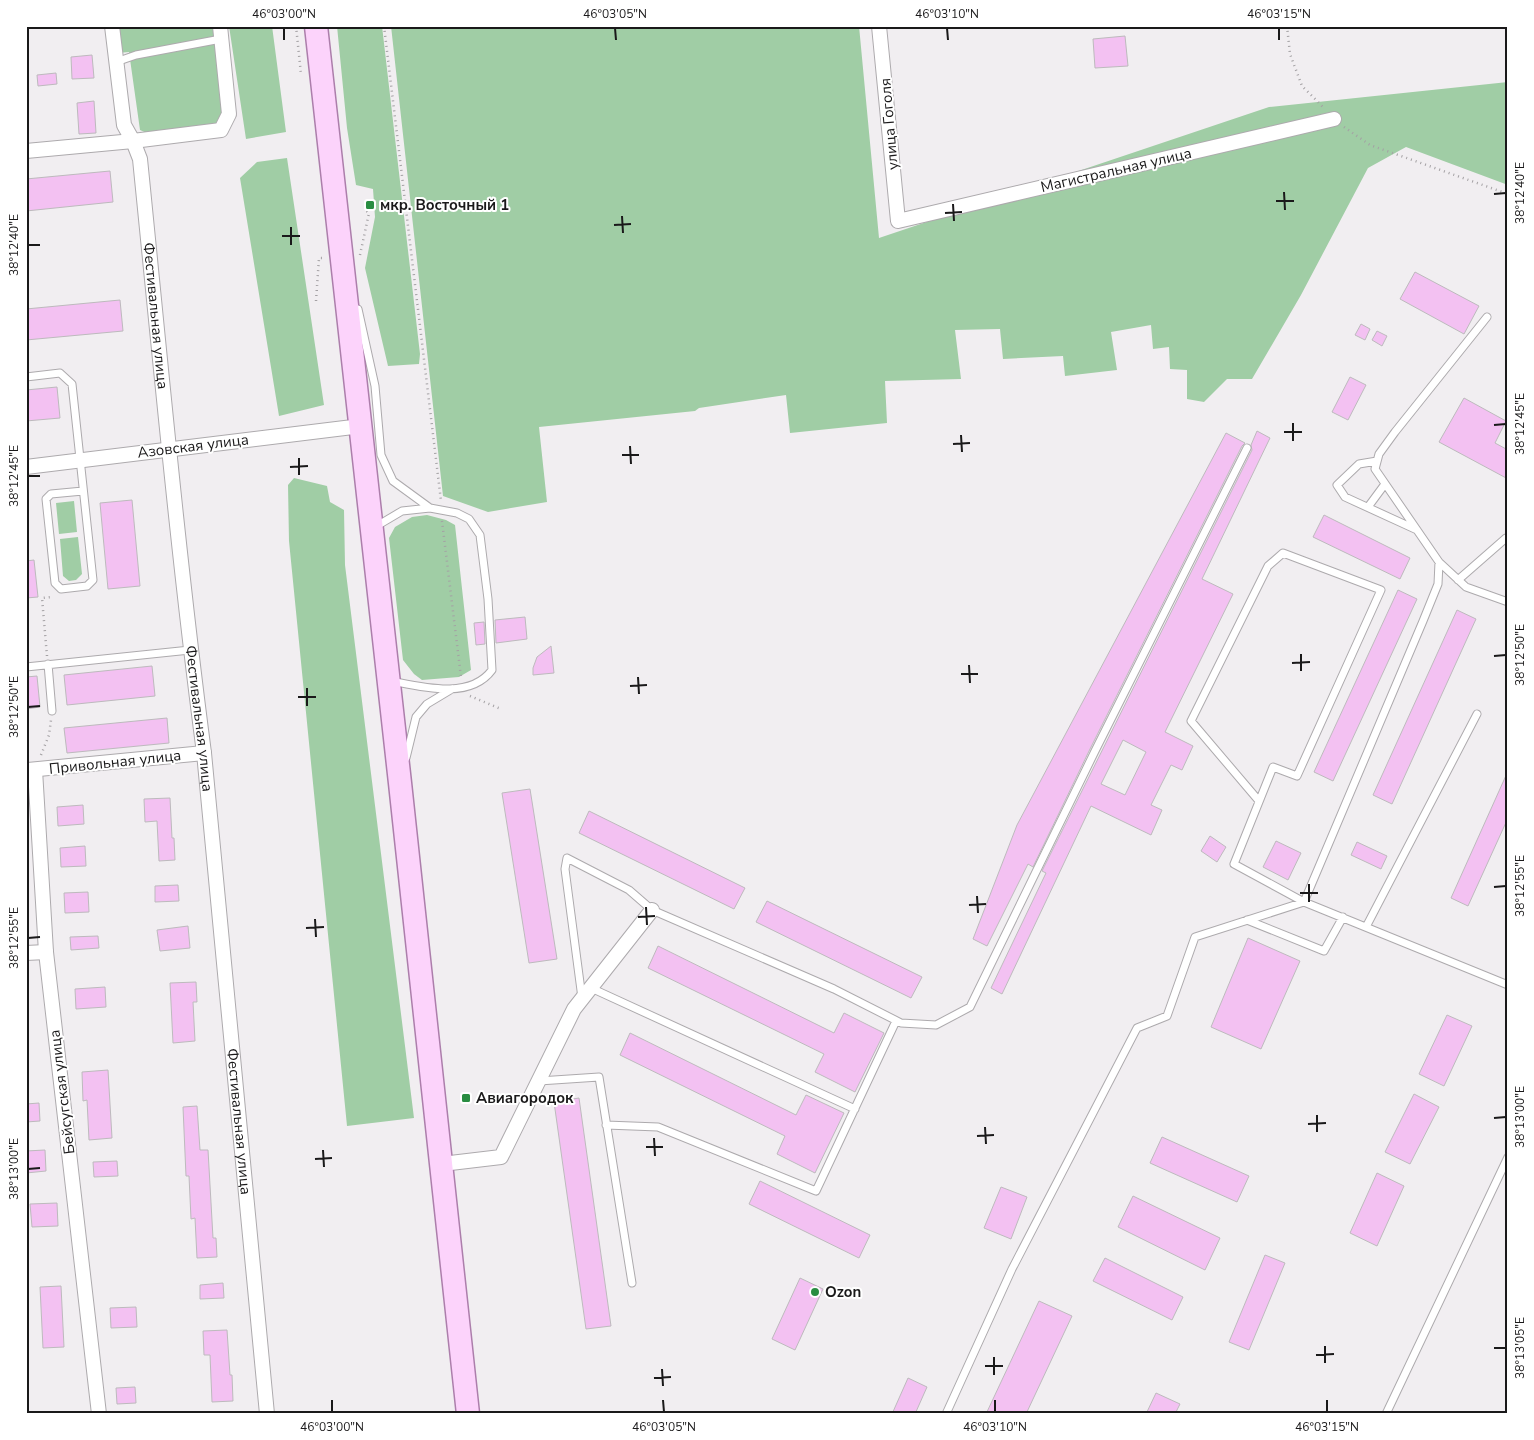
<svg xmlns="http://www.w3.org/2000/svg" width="1534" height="1440" viewBox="0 0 1534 1440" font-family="'Nunito Sans',sans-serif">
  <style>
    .green { fill: #a0cda5 }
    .building { fill: #f3c1f2; stroke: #bdbabd; fill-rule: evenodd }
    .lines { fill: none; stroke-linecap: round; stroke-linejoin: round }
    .service-casing { stroke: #adaaad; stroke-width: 9 }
    .minor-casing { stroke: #adaaad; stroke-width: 16 }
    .primary-casing { stroke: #ac7eab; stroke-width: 25 }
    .path { stroke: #a4a1a4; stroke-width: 2.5; stroke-dasharray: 1 4; stroke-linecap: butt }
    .service { stroke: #fff; stroke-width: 7 }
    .minor { stroke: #fff; stroke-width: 14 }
    .primary { stroke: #fcd3fb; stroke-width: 22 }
    .ticks { fill: none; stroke: #1a191a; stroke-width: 2 }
    .poi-dot { fill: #298d42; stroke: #fff; stroke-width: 2 }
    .labels { text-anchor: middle; stroke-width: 4; stroke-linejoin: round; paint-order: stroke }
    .street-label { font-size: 15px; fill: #1a191a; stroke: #fff }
    .poi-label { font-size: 15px; font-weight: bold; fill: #1a191a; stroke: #fff; text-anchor: start }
    .neatline { fill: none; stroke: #1a191a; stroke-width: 2 }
    .ticks-label { font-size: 12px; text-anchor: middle; fill: #1a191a }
  </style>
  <rect width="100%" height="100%" fill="#f1eef1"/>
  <path class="green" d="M 115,26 L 216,26 L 225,115 L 216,127 L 149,134 L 140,130 L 129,52 L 118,53 Z
    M 229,26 L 272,26 L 286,132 L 246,139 Z
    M 337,26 L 382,26 L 420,354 L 419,364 L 388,366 L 365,268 L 375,217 L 373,189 L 356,185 L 347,128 Z
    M 391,26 L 859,26 L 879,238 L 1269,107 L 1508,82 L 1508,185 L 1406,147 L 1368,168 L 1301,295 L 1252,379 L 1227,379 L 1204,402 L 1187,399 L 1187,370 L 1170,369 L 1169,347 L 1153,349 L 1151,325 L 1111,332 L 1117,370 L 1065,376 L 1063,356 L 1003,359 L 1000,329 L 955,330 L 961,379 L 885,381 L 887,423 L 790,433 L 786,395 L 699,408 L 695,411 L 539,427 L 547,502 L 488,512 L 443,496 Z
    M 287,158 L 324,405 L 279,416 L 240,178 L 257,162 Z
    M 294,478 L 327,486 L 330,502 L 344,510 L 345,565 L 414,1118 L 347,1126 L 289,541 L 288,485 Z
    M 74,501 L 77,532 L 59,534 L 56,503 Z
    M 427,515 L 446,520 L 455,525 L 471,670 L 459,677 L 422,680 L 414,674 L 403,660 L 389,538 L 395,527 L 412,517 Z
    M 78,537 L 82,574 L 76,580 L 69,581 L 63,576 L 60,539 Z"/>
  <path class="building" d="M 1125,36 L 1128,66 L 1095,68 L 1093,39 Z
    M 92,55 L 94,78 L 72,79 L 71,57 Z
    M 56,73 L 57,84 L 38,86 L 37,75 Z
    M 94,101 L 96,133 L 79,134 L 77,103 Z
    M 110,171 L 113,202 L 26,211 L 26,179 Z
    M 1415,272 L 1479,306 L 1464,334 L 1400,299 Z
    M 120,300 L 123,331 L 26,340 L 26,309 Z
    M 1361,324 L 1370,329 L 1365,340 L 1355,335 Z
    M 1377,331 L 1387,336 L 1382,346 L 1372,340 Z
    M 1350,377 L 1366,385 L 1348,420 L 1332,412 Z
    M 57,387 L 60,418 L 26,421 L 26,390 Z
    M 1464,398 L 1506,421 L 1495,443 L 1508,450 L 1508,479 L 1439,442 Z
    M 1257,431 L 1270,438 L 1202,579 L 1233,594 L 1165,732 L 1193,746 L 1182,770 L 1171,765 L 1151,805 L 1162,810 L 1151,835 L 1091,806 L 1002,994 L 991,988 L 1046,873 L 1042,871 L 1252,450 L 1251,445 ZM 1123,740 L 1146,752 L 1125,795 L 1101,784 Z
    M 1226,433 L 1245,443 L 1242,446 L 1090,749 L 1033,867 L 1028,864 L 987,946 L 973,939 L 1017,825 Z
    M 132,500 L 140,586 L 108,589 L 100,503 Z
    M 1324,515 L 1410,558 L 1400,579 L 1313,537 Z
    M 34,560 L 38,597 L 26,598 L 26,561 Z
    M 1398,590 L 1417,599 L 1333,781 L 1314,772 Z
    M 1457,610 L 1476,619 L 1392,804 L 1373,795 Z
    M 525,617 L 527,639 L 496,643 L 495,620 Z
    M 484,622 L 485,644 L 476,645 L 474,623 Z
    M 551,646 L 554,673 L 533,675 L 533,668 L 537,657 Z
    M 152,666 L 155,696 L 67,705 L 64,675 Z
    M 37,676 L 40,707 L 26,709 L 26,677 Z
    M 167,718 L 169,743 L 67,753 L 64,728 Z
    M 1508,771 L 1508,818 L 1468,906 L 1451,898 Z
    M 530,789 L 557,959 L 529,963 L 502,793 Z
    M 170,798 L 172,838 L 174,838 L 175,860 L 159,861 L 157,821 L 145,822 L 144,799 Z
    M 83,805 L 84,824 L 58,826 L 57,807 Z
    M 589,811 L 745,888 L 734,909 L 579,833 Z
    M 1210,836 L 1226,847 L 1217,862 L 1201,851 Z
    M 1276,841 L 1301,853 L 1288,880 L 1263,867 Z
    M 1357,842 L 1387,856 L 1381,869 L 1351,855 Z
    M 85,846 L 86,866 L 61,867 L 60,848 Z
    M 178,885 L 179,901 L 155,902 L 155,886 Z
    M 88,892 L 89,912 L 65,913 L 64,893 Z
    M 767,901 L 922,977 L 911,998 L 756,922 Z
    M 188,926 L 190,948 L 160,951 L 157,930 Z
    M 98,936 L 99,948 L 71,950 L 70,937 Z
    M 1248,938 L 1300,961 L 1261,1049 L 1211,1027 Z
    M 658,946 L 834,1033 L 844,1013 L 884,1033 L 855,1092 L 815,1072 L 824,1054 L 648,968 Z
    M 196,982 L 197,1002 L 193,1002 L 195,1041 L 173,1043 L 170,983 Z
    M 105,987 L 106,1007 L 76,1009 L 75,989 Z
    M 1447,1015 L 1472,1026 L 1444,1086 L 1419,1074 Z
    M 630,1033 L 796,1115 L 806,1095 L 844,1113 L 815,1173 L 777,1154 L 785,1136 L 620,1055 Z
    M 108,1070 L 112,1138 L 89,1140 L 87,1100 L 83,1101 L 82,1072 Z
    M 1414,1094 L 1439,1107 L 1410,1164 L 1385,1152 Z
    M 579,1098 L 611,1326 L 586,1329 L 554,1102 Z
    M 39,1103 L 40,1121 L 26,1122 L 26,1104 Z
    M 197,1106 L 200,1150 L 208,1150 L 213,1238 L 216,1238 L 217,1257 L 197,1258 L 195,1218 L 191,1219 L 189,1176 L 186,1176 L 183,1107 Z
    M 1162,1137 L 1249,1176 L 1237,1202 L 1150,1163 Z
    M 45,1150 L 46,1171 L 26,1173 L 26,1151 Z
    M 117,1161 L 118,1176 L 94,1177 L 93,1162 Z
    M 1377,1173 L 1404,1186 L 1377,1246 L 1350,1233 Z
    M 760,1181 L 870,1235 L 859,1258 L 749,1204 Z
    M 1001,1187 L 1027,1197 L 1011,1239 L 984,1228 Z
    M 1133,1196 L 1220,1238 L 1205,1270 L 1118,1227 Z
    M 57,1203 L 58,1226 L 32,1227 L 30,1204 Z
    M 1265,1255 L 1285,1263 L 1249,1350 L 1229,1342 Z
    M 1105,1258 L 1183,1297 L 1172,1320 L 1093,1281 Z
    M 800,1278 L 823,1289 L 795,1350 L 772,1339 Z
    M 223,1283 L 224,1298 L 200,1299 L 200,1285 Z
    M 61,1286 L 64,1347 L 43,1348 L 40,1287 Z
    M 1039,1301 L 1072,1316 L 1026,1414 L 986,1414 Z
    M 136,1307 L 137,1327 L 111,1328 L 110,1308 Z
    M 227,1330 L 230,1375 L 232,1375 L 233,1401 L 212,1402 L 210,1355 L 204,1355 L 203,1331 Z
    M 908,1378 L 927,1387 L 915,1414 L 892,1414 Z
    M 135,1387 L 136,1403 L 117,1404 L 116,1388 Z
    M 1156,1393 L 1180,1404 L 1175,1414 L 1146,1414 Z"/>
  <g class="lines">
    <defs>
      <path id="service" d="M 116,62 L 136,55 L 221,39
        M 358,309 L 375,386 L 381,455 L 393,481 L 430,508 L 457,513 L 469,519 L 480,535 L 488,599 L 492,670 C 470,700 422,687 391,681
        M 1487,317 L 1395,432 L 1379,454 L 1375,469 L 1439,562 L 1466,587 L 1508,602
        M 26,377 L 60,373 L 72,384 L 93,580 L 87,586 L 61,589 L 55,583 L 46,499 L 51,494 L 83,491
        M 1377,461 L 1359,464 L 1337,485 L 1345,497 L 1417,530
        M 1368,507 L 1385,484
        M 375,527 L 402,511 L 430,508
        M 1458,580 L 1506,538 L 1508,538
        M 48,664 L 52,711
        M 26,667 L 190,650
        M 406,758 L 416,717 L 427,704 L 452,689
        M 1259,801 L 1191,721 L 1268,566 L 1283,553 L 1381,590 L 1297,776 L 1273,767 L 1234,864 L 1304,902 L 1508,985
        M 1247,920 L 1324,951 L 1343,917
        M 1366,927 L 1477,714
        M 591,988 L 855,1109
        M 582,998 L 565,869 L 567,858 L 629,890 L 652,910 L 834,989 L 901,1023 L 936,1025 L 970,1007 L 1095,751 L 1247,448
        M 539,1081 L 599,1077 L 632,1283
        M 606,1125 L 658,1127 L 816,1191 L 896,1021
        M 946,1414 L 1012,1269 L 1137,1028 L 1167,1016 L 1195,937 L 1304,902 L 1423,621 L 1438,584 L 1439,562
        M 1386,1414 L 1508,1157"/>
      <g id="minor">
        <path id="s1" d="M 112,26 L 124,125 L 133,141 L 140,159 C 160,357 178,555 204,753 L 267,1414"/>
        <path d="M 879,26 L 898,221 L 1334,119"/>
        <path d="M 26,151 L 133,141 L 221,130 L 229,114 L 220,26"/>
        <path d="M 26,467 L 361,426"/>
        <path d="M 28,770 L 204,753"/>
        <path d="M 35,770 L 46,952 L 99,1414"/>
        <path d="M 26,953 L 46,952"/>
        <path d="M 442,1164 L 501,1157 L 574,1009 L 652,910"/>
      </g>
      <path id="primary" d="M 316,26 L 400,783 L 468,1414"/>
    </defs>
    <use href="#service" class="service-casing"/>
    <use href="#minor" class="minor-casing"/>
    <use href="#primary" class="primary-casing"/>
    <path class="path" d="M 296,26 L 301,74
      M 384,26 L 441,501
      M 1287,26 L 1290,54 L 1302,86 L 1324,108
      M 1344,127 L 1370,145 L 1508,194
      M 360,255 L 369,213 L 364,209
      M 316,301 L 319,258 L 325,258
      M 442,521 L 461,677
      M 47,656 L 42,598 L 52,597 L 53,596
      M 470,696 L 501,709
      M 41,755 L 49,735 L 51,720"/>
    <use href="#service" class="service"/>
    <use href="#minor" class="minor"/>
    <use href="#primary" class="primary"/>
  </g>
  <path class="ticks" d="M 284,28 L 284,40M 615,28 L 616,40M 947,28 L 948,40M 1279,28 L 1279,40M 1284,192 L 1285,210M 1494,194 L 1506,193M 1276,201 L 1294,201M 953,204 L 954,221M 945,213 L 962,212M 622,216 L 623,233M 614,225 L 631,224M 291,227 L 291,245M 282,236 L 300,236M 28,245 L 40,245M 1293,423 L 1293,441M 1494,425 L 1506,424M 1284,432 L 1302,432M 961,435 L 962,452M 953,444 L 970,443M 630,446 L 631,464M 622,455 L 639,455M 299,458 L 299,475M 290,467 L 308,466M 28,476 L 40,476M 1301,654 L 1301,671M 1494,656 L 1506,655M 1292,663 L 1310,662M 969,665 L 970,683M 961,674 L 978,674M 638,677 L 639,694M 630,686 L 647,685M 307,688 L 307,706M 298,697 L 316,697M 28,707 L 40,706M 1309,884 L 1309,902M 1494,887 L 1506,886M 1300,893 L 1318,893M 977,896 L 978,913M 969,905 L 986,904M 646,907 L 647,925M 638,917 L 655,916M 315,919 L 316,937M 306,928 L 324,927M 28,938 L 40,937M 1317,1115 L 1317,1132M 1494,1118 L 1506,1117M 1308,1124 L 1326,1123M 985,1127 L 986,1144M 977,1136 L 994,1135M 654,1138 L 655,1156M 646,1147 L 663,1147M 323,1150 L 324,1167M 315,1159 L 332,1158M 28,1169 L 40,1168M 1325,1346 L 1325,1363M 1494,1348 L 1506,1348M 1316,1355 L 1334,1354M 994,1357 L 994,1375M 985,1366 L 1003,1366M 662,1369 L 663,1386M 654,1378 L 671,1377M 332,1400 L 332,1412M 663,1400 L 664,1412M 995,1400 L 995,1412M 1327,1400 L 1327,1412"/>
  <g class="poi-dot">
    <rect x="365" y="200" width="10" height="10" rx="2.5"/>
    <rect x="461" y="1093" width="10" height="10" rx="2.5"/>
    <circle cx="815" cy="1292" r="5"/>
  </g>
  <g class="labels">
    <g class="street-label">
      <text transform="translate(889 124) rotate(-95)" y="5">улица Гоголя</text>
      <text transform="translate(1116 170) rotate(-13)" y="5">Магистральная улица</text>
      <text dy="5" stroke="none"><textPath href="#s1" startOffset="295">Фестивальная улица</textPath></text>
      <text transform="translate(193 446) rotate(-7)" y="5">Азовская улица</text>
      <text dy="5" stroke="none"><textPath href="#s1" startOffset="700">Фестивальная улица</textPath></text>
      <text transform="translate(115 762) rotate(-6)" y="5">Привольная улица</text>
      <text transform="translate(62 1092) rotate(-97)" y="5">Бейсугская улица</text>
      <text dy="5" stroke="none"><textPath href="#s1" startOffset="1105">Фестивальная улица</textPath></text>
    </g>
    <g class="poi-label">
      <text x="380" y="210">мкр. Восточный 1</text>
      <text x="476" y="1103">Авиагородок</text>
      <text x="825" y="1297">Ozon</text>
    </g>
  </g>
  <rect width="1534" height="1440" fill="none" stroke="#ffffff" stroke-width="55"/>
  <rect x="28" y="28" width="1478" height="1384" class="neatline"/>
  <g class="ticks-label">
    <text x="284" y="18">46°03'00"N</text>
    <text x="615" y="18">46°03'05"N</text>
    <text x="947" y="18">46°03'10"N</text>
    <text x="1279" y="18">46°03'15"N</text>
    <text transform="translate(1520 193) rotate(-90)" y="4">38°12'40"E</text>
    <text transform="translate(14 245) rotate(-90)" y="4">38°12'40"E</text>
    <text transform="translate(1520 424) rotate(-90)" y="4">38°12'45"E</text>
    <text transform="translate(14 476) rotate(-90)" y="4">38°12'45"E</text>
    <text transform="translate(1520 655) rotate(-90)" y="4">38°12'50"E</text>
    <text transform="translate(14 707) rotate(-90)" y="4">38°12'50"E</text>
    <text transform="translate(1520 886) rotate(-90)" y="4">38°12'55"E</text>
    <text transform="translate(14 938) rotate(-90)" y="4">38°12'55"E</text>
    <text transform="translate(1520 1117) rotate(-90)" y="4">38°13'00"E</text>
    <text transform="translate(14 1169) rotate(-90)" y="4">38°13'00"E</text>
    <text transform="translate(1520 1348) rotate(-90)" y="4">38°13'05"E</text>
    <text x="332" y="1431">46°03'00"N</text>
    <text x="664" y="1431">46°03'05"N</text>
    <text x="995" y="1431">46°03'10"N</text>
    <text x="1327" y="1431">46°03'15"N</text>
  </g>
</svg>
